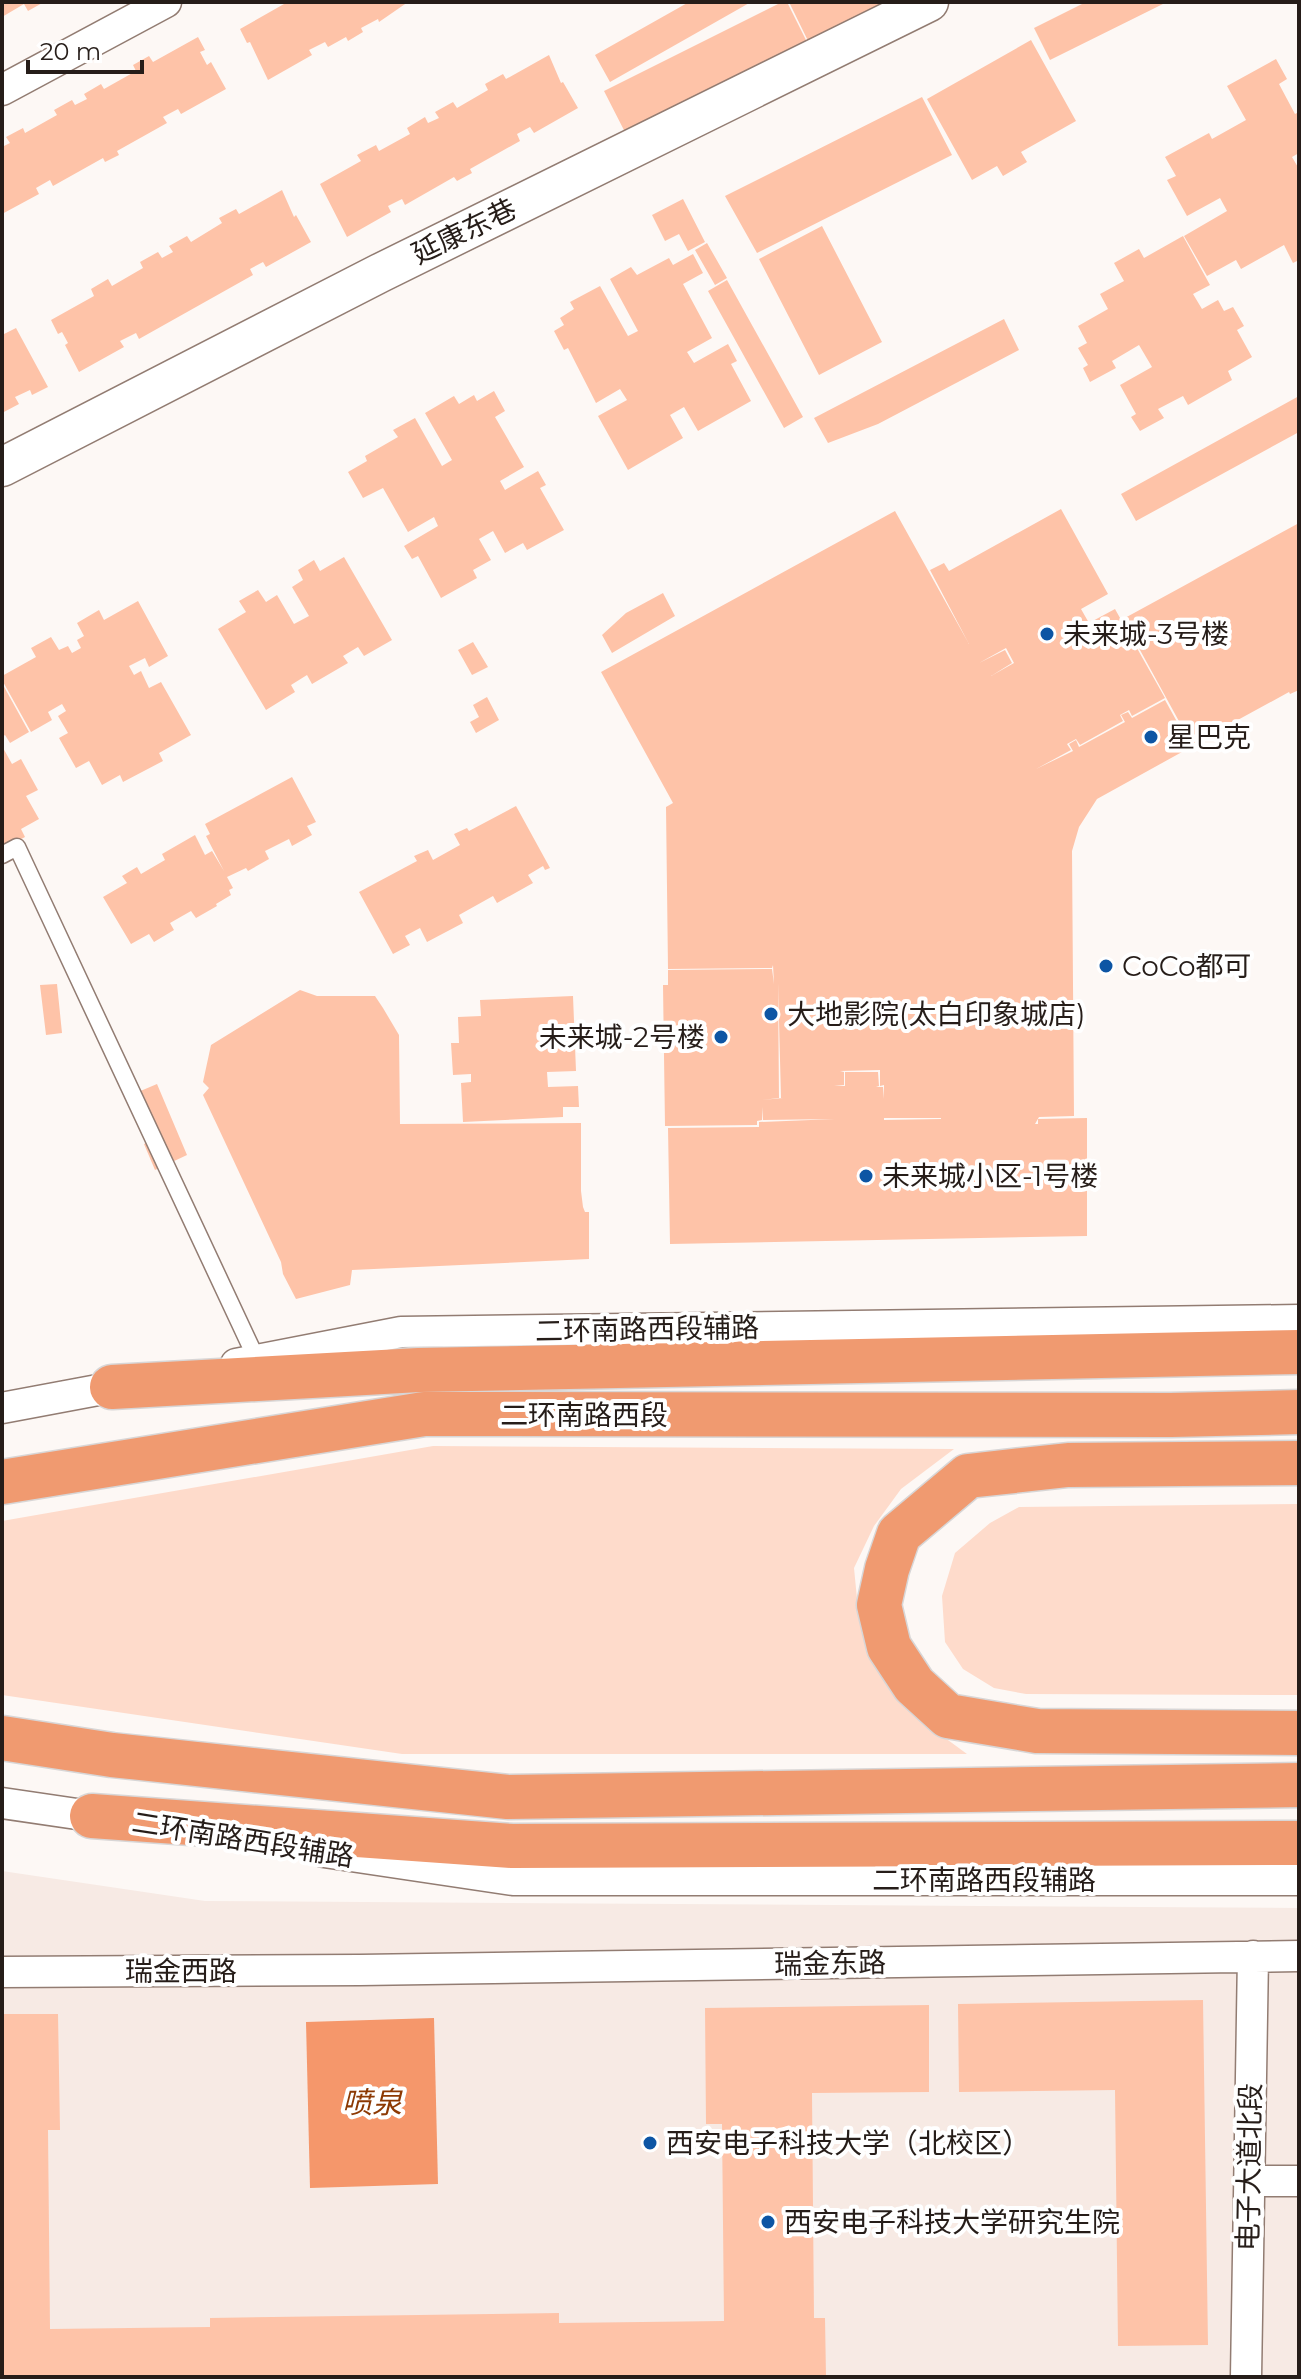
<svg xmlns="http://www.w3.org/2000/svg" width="1301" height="2379" viewBox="0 0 1301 2379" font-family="Montserrat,'Noto Sans SC',sans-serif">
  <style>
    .built { fill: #f7eae4 }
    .green { fill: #fedbcb }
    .water { fill: #f5976b }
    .building { fill: #fec3a8; fill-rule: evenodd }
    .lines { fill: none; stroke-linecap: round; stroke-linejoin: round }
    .service-casing { stroke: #927c72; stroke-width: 19 }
    .minor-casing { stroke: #927c72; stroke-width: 33 }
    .tertiary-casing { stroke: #927c72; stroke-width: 41 }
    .trunk-casing { stroke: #d8d6d6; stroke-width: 47 }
    .service { stroke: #fff; stroke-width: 16 }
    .minor { stroke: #fff; stroke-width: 30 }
    .tertiary { stroke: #fff; stroke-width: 38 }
    .trunk { stroke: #f09a70; stroke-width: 44 }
    .poi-dot { fill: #0d55a4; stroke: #fff; stroke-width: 3 }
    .labels { text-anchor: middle; stroke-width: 8; stroke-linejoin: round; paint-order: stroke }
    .street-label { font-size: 28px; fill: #261d19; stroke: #fff }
    .poi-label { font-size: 28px; fill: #261d19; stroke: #fff; text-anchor: start }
    .water-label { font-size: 30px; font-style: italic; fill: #8c3903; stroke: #fff }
  </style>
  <rect width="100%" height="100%" fill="#fdf8f5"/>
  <path class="built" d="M 2,1871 L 205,1901 L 1299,1908 L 1299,2377 L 2,2377 Z"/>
  <path class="green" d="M 433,1446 L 954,1449 L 901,1489 L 874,1526 L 854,1568 L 859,1619 L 885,1678 L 918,1718 L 967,1754 L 402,1754 L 2,1695 L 2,1521 Z
    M 1299,1504 L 1299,1695 L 1026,1694 L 994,1688 L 963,1669 L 945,1642 L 942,1596 L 955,1553 L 990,1523 L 1019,1507 Z"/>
  <path class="water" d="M 434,2018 L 438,2184 L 310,2188 L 306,2022 Z"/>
  <path class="building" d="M 2,2 L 44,2 L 28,11 L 24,4 L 2,17 Z
    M 283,2 L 408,2 L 379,22 L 378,19 L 361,28 L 363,32 L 348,41 L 346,37 L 328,47 L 325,42 L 309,50 L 312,55 L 268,80 L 250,42 L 247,43 L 240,29 L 284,4 Z
    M 689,2 L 751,2 L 610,82 L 595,55 Z
    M 782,2 L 787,2 L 811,50 L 629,140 L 604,91 Z
    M 789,2 L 907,2 L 811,47 Z
    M 1086,2 L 1167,2 L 1050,60 L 1034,28 Z
    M 198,37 L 205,50 L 200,52 L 207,65 L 211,62 L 226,89 L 181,114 L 178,109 L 163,117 L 167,123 L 117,151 L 119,155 L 105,162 L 103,158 L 53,186 L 50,180 L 36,188 L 39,194 L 2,214 L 2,147 L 10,143 L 6,137 L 23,128 L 25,133 L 57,115 L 54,110 L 72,100 L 75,105 L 87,99 L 84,94 L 101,84 L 104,89 L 136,71 L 133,65 L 149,56 L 153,62 Z
    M 1031,40 L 1076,121 L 1021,152 L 1027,162 L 1003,176 L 997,166 L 972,180 L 927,99 Z
    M 549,55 L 561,83 L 563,82 L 578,108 L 534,133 L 530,127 L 517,134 L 520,141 L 470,169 L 472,173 L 457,181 L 454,177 L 405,205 L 402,199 L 388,206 L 391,212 L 347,237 L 320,184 L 361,161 L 357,155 L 376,145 L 379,151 L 410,134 L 407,128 L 425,117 L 428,123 L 439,118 L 435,112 L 453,102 L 457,108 L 488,90 L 485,84 L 503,74 L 506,79 Z
    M 1276,59 L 1287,79 L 1279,84 L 1295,114 L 1299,112 L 1299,153 L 1292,157 L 1299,169 L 1299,260 L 1293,263 L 1284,245 L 1241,269 L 1236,260 L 1207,276 L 1184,236 L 1227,211 L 1220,198 L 1187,216 L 1167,180 L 1176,176 L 1165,157 L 1209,133 L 1212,139 L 1246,120 L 1227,86 Z
    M 922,97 L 952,155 L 757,253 L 725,196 Z
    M 282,190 L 294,217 L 296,215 L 311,242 L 266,267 L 263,262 L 250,269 L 253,275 L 139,339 L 136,333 L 120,341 L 124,347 L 79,372 L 65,345 L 68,343 L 62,332 L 58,334 L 51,320 L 94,296 L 91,289 L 108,279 L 112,286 L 143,268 L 140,262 L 158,252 L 162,258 L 173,252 L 169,246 L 187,236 L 191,242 L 222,223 L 219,218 L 236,209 L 239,214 Z
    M 683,199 L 705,242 L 688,251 L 679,234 L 665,241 L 652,215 Z
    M 822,226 L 882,342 L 819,375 L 759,259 Z
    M 1183,236 L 1210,285 L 1193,294 L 1202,309 L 1218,300 L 1224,311 L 1233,307 L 1244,326 L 1237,330 L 1252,357 L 1228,371 L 1232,380 L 1188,405 L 1183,396 L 1158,409 L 1164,418 L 1140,431 L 1131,417 L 1136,414 L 1120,385 L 1152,367 L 1139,345 L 1112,361 L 1116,368 L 1090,382 L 1083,368 L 1088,365 L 1078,348 L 1087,343 L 1078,326 L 1108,309 L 1100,294 L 1124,281 L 1114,263 L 1139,249 L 1144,258 Z
    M 707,243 L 727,278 L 715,285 L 695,250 Z
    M 693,254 L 703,273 L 683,284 L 712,338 L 687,352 L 694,363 L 728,344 L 737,361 L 731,364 L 751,401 L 698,431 L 684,407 L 670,415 L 683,438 L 628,470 L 598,416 L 627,400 L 620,389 L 596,403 L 568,348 L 564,350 L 554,331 L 564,325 L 560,318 L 574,309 L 570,302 L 600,286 L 628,336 L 638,331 L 610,279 L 631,267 L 637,275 L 669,258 L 673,265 Z
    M 727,280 L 803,417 L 784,428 L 708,291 Z
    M 1004,319 L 1019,350 L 878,424 L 828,443 L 814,418 Z
    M 16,328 L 48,387 L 32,395 L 30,390 L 15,397 L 19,404 L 2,413 L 2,335 Z
    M 494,391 L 505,411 L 495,417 L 524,467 L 500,481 L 505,490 L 538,471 L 546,485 L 540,488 L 564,530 L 527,550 L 523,543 L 505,553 L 493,531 L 479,539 L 491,560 L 473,570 L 477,578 L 441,598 L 418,556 L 412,559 L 404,546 L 438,526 L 434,517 L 408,532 L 383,488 L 363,498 L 348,472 L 367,461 L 365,456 L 398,437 L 393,430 L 415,418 L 442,466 L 452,460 L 425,413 L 454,396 L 459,404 L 474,395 L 477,401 Z
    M 1299,396 L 1299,432 L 1136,521 L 1121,494 Z
    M 1061,509 L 1108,594 L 1081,609 L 1089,623 L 1115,609 L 1165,698 L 1132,716 L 1129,710 L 1120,715 L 1123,721 L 1080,745 L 1076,739 L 1067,744 L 1071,750 L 1036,769 L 1073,751 L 1069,744 L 1076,740 L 1079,747 L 1125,722 L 1121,715 L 1128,712 L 1132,718 L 1165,700 L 1191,747 L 1097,799 L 1079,827 L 1072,851 L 1074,1116 L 1039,1117 L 1035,1124 L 1038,1124 L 1038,1119 L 1087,1118 L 1087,1236 L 670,1244 L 668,1128 L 759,1127 L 759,1122 L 835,1119 L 763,1120 L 762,1107 L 762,1120 L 757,1121 L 757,1125 L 665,1126 L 663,985 L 668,985 L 668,970 L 772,969 L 774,984 L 773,965 L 772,968 L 668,969 L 666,807 L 673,803 L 601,672 L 895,511 L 969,644 L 930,570 L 944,563 L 949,571 ZM 1006,648 L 1014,663 L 991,676 L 1012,663 L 1005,650 L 979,663 ZM 778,983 L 781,1098 L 783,1098 L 762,1100 L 779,1098 ZM 880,1070 L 880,1086 L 884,1085 L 884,1099 L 883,1087 L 876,1087 L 879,1086 L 878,1072 L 845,1072 L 845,1086 L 834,1086 L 844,1085 L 844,1072 L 840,1071 ZM 884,1118 L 941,1118 L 941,1119 L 884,1120 Z
    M 1299,523 L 1299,690 L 1290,694 L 1289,692 L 1192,745 L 1123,619 Z
    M 344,557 L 392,640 L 364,656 L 358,647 L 343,656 L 348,663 L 312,684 L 307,675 L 291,685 L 295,692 L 266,710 L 218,629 L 246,612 L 239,601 L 258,590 L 266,602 L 277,595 L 294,624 L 309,616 L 292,587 L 303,580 L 298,570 L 314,560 L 320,571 Z
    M 663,593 L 675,616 L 612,653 L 602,635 L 626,613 Z
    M 138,601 L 168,656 L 149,667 L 145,658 L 129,666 L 134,675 L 141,671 L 149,688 L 161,682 L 191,735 L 159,753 L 163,761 L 123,782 L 120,775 L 102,785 L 89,761 L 76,768 L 59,738 L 68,733 L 58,716 L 66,711 L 62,704 L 48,712 L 52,720 L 31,732 L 2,680 L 2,676 L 36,657 L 31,648 L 51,637 L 59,650 L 68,646 L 72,653 L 81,648 L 77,640 L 84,636 L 77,623 L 99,610 L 104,620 Z
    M 473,642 L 488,667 L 472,675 L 458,650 Z
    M 2,683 L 29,732 L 10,743 L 5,735 L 2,737 Z
    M 487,697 L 499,720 L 476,733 L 470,722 L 479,717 L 473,705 Z
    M 2,746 L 12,764 L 21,759 L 38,790 L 26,796 L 39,819 L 21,829 L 25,837 L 2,849 Z
    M 292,777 L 316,822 L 307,826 L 312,835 L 292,846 L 289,839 L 265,851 L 269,859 L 248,871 L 246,868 L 227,877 L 233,888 L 229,890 L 231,895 L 216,904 L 217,906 L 196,918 L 191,911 L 170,923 L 174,930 L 154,942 L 149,934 L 131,944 L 103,897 L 127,883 L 122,876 L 137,867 L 141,874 L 165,860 L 162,854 L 195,835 L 205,855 L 212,851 L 224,871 L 206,836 L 210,834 L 205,824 Z
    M 516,806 L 550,868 L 545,870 L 543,866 L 528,875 L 533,883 L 497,903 L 493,896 L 459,915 L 463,923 L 427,942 L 420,928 L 405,936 L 410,945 L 393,954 L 359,892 L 417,861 L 414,856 L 428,850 L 433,860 L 460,845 L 454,834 L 467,828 L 469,831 Z
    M 57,984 L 62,1033 L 46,1035 L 40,985 Z
    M 300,990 L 317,996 L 375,996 L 383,1008 L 399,1035 L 400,1124 L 581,1123 L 581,1191 L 583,1207 L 585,1212 L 589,1212 L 589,1259 L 352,1270 L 350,1285 L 296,1299 L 283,1274 L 281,1262 L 203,1095 L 209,1088 L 203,1082 L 211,1045 Z
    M 573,996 L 576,1071 L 547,1072 L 548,1087 L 578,1086 L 579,1107 L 563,1107 L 563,1117 L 463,1122 L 461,1083 L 471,1082 L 471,1074 L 453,1075 L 451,1043 L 459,1043 L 458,1017 L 481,1016 L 480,1000 Z
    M 157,1084 L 187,1155 L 155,1170 L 144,1144 L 150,1141 L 131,1095 Z
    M 1203,2000 L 1208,2345 L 1118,2346 L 1115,2090 L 959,2092 L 958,2004 Z
    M 929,2005 L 929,2092 L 812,2093 L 814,2318 L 825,2318 L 826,2377 L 2,2377 L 2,2014 L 58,2014 L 60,2130 L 48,2130 L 50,2329 L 210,2327 L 210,2318 L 559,2313 L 559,2323 L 724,2321 L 722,2124 L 706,2124 L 705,2008 Z"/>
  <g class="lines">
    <defs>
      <path id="service" d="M 2,855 L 17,847 L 257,1360"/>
      <path id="minor" d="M 2,90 L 166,2
        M 236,1364 L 401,1332 L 1299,1320
        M 2,1408 L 130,1384
        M 2,1803 L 111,1819
        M 324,1852 L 513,1880 L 1299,1880
        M 2,1972 L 360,1970 L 1299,1956
        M 1249,2181 L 1299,2181
        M 1246,2377 L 1253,1956"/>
      <path id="tertiary" d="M 2,467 L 380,273 L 929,2"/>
      <path id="trunk" d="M 112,1387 L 419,1370 L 1299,1352
        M 1299,1463 L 1068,1465 L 968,1476 L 899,1534 L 887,1569 L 879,1605 L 889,1647 L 914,1685 L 948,1716 L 1037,1731 L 1299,1733
        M 2,1482 L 424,1414 L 1171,1415 L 1299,1412
        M 2,1738 L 112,1755 L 508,1797 L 1299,1785
        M 92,1816 L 512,1846 L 1299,1843"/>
    </defs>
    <use href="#service" class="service-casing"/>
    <use href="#minor" class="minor-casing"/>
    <use href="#tertiary" class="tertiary-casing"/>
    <use href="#trunk" class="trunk-casing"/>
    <use href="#service" class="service"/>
    <use href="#minor" class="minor"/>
    <use href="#tertiary" class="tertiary"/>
    <use href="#trunk" class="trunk"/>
  </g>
  <g class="poi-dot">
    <circle cx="1047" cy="634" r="8"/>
    <circle cx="1151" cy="737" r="8"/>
    <circle cx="1106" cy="966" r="8"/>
    <circle cx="771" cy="1014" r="8"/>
    <circle cx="721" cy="1037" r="8"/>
    <circle cx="866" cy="1176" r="8"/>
    <circle cx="650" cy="2143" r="8"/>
    <circle cx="768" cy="2222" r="8"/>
  </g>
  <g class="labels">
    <g class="street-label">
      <text transform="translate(464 231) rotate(-26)" y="10">延康东巷</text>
      <text transform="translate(647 1329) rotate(-1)" y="10">二环南路西段辅路</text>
      <text x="584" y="1425">二环南路西段</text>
      <text transform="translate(243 1839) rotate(9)" y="10">二环南路西段辅路</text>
      <text x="984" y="1890">二环南路西段辅路</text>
      <text transform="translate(830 1963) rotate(-1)" y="10">瑞金东路</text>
      <text x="181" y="1981">瑞金西路</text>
      <text transform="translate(1249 2167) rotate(-89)" y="10">电子大道北段</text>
    </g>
    <g class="poi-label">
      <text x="1063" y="644">未来城-3号楼</text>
      <text x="1167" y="747">星巴克</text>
      <text x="1122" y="976">CoCo都可</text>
      <text x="787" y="1024">大地影院(太白印象城店)</text>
      <text x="705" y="1047" text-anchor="end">未来城-2号楼</text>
      <text x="882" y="1186">未来城小区-1号楼</text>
      <text x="666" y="2153">西安电子科技大学（北校区）</text>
      <text x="784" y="2232">西安电子科技大学研究生院</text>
    </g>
    <g class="water-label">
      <text x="372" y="2113">喷泉</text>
    </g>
  </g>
  <rect width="1301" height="2379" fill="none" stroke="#261d19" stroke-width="8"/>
  <path d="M28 60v12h114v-12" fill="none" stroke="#261d19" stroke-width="4"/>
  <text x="40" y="60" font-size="24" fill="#261d19" stroke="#ffffff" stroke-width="6" paint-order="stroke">20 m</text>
</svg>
